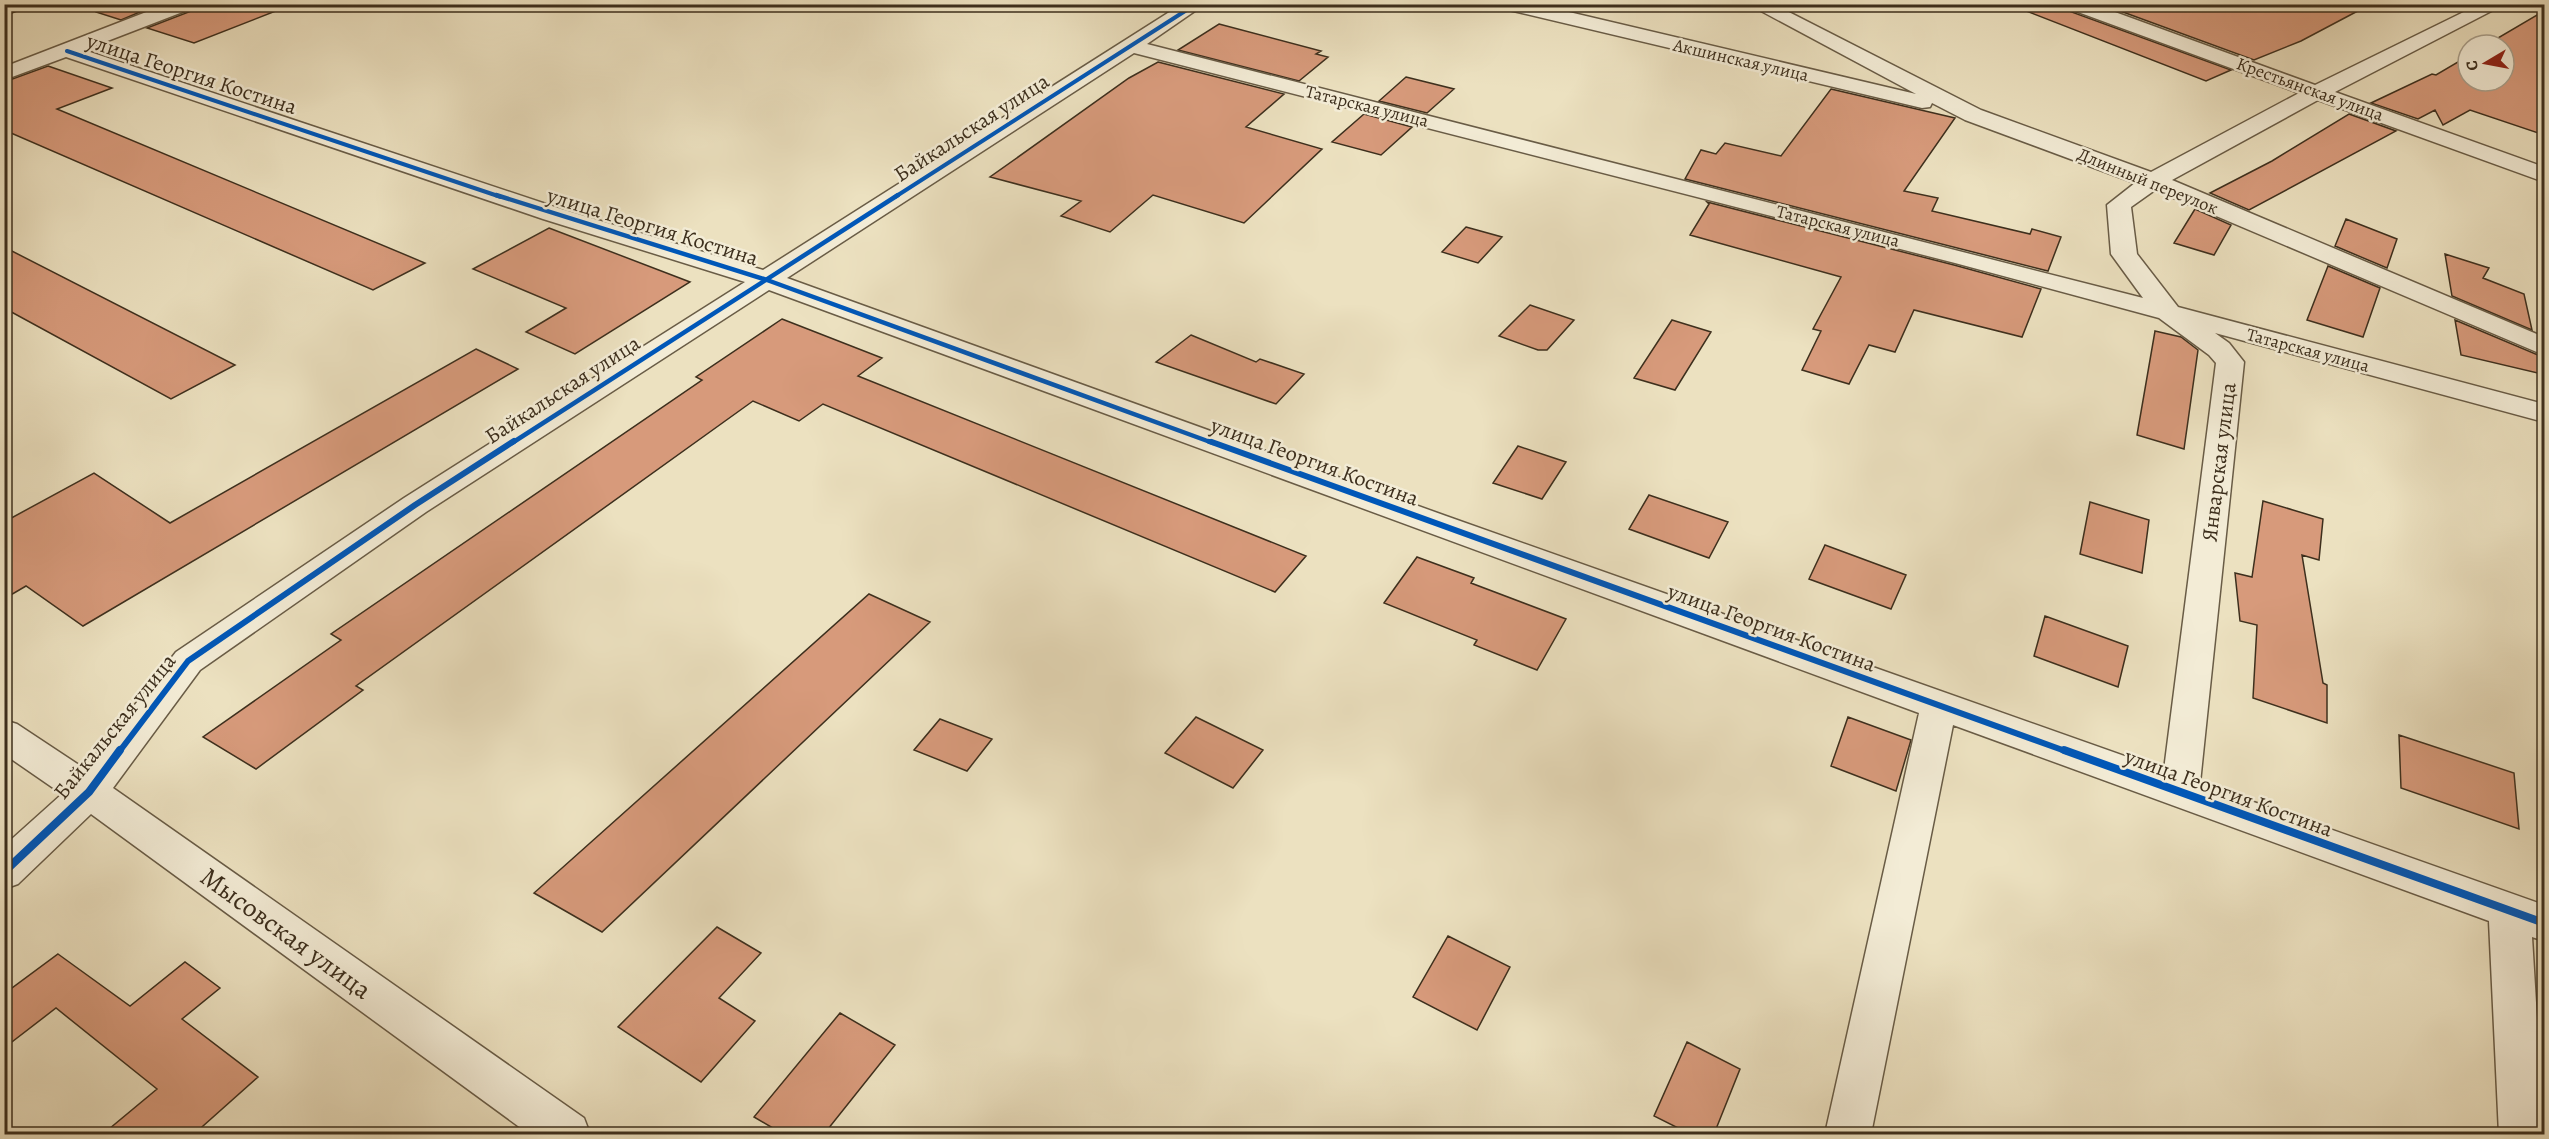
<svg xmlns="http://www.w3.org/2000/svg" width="2549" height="1139" viewBox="0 0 2549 1139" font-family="Alegreya,serif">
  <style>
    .building { fill: #d79a7b; stroke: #3d2f1d; stroke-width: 1.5 }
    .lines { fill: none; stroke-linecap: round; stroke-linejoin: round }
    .minor-casing { stroke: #695c46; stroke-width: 3 }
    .secondary-casing { stroke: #3d2f1d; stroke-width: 3 }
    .minor { fill: #f3ecd6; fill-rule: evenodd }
    .secondary { fill: #f3ecd6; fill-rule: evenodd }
    .cycleway-far3-casing { stroke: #f3ecd6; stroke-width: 6 }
    .cycleway-far2-casing { stroke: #f3ecd6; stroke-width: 8 }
    .cycleway-far1-casing { stroke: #f3ecd6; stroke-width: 10 }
    .cycleway-casing { stroke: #f3ecd6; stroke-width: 11 }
    .cycleway-far3 { stroke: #0057b8; stroke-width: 4 }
    .cycleway-far2 { stroke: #0057b8; stroke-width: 4.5 }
    .cycleway-far1 { stroke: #0057b8; stroke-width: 6 }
    .cycleway { stroke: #0057b8; stroke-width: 8 }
    .labels { text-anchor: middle; stroke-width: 5; stroke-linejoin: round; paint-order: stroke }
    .far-street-label { font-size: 18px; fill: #3d2f1d; stroke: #f3ecd6 }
    .street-label { font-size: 22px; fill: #3d2f1d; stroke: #f3ecd6 }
    .near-street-label { font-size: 27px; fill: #3d2f1d; stroke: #f3ecd6 }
  </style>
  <rect width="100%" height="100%" fill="#ece1c0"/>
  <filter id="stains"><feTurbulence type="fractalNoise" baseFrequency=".00333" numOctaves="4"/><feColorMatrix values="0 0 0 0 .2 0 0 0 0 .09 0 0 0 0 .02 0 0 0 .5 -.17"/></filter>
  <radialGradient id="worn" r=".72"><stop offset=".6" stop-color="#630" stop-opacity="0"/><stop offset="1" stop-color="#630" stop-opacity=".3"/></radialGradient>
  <path class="building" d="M 97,4 L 159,4 L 121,20 L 96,12 Z
    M 197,4 L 286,4 L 286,7 L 194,43 L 147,28 L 194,10 Z
    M 2017,4 L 2063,4 L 2066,10 L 2231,70 L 2206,81 L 2016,7 Z
    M 2101,4 L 2371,4 L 2301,41 L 2254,60 Z
    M 2544,11 L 2544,135 L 2470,110 L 2443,125 L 2435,110 L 2418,119 L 2371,103 L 2432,74 L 2436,75 L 2468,56 L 2468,81 L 2504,81 L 2504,45 L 2486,45 Z
    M 1219,24 L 1321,51 L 1316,54 L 1328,57 L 1299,81 L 1178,50 Z
    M 1158,62 L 1284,94 L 1246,127 L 1322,149 L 1244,223 L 1153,195 L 1110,232 L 1061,216 L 1081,201 L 990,177 L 1129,78 Z
    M 48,66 L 112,88 L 57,109 L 425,263 L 373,290 L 4,130 L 4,82 Z
    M 1406,77 L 1454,89 L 1427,113 L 1379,101 Z
    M 1831,89 L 1955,118 L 1904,191 L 1938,198 L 1932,211 L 2030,234 L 2032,229 L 2061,237 L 2048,271 L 1685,179 L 1701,150 L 1716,154 L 1725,143 L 1781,156 Z
    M 1364,114 L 1412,127 L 1381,155 L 1332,142 Z
    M 2349,114 L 2396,131 L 2249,210 L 2210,193 L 2272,161 Z
    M 1707,202 L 1954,265 L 2041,289 L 2022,337 L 1914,310 L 1895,352 L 1869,345 L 1849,384 L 1802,370 L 1821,331 L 1813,329 L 1841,277 L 1690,235 L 1709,204 Z
    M 2195,209 L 2231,225 L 2214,255 L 2174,243 Z
    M 2346,219 L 2397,239 L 2387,268 L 2335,246 Z
    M 1466,227 L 1502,237 L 1478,263 L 1442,252 Z
    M 549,228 L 690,282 L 575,354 L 526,332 L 566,308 L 473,269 Z
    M 4,247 L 235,365 L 171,399 L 4,308 Z
    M 2445,254 L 2489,268 L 2483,278 L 2524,294 L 2532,330 L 2452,296 Z
    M 2328,266 L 2380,288 L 2363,337 L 2307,320 Z
    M 1530,305 L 1574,320 L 1547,350 L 1538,350 L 1499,336 Z
    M 782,319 L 882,358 L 858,376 L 1306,556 L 1275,592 L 823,404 L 799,421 L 753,401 L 356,686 L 363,690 L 256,769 L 203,737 L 341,640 L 331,634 L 702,380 L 696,377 Z
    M 1672,320 L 1711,332 L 1675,390 L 1634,378 Z
    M 2455,320 L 2538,355 L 2542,374 L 2461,355 Z
    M 2155,331 L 2181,337 L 2198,350 L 2184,449 L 2137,435 Z
    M 1191,335 L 1256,362 L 1260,359 L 1304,374 L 1276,404 L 1156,362 Z
    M 476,349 L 518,369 L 83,626 L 26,586 L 4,599 L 4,522 L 94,473 L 170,523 Z
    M 1518,446 L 1566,462 L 1542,499 L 1493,483 Z
    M 1649,495 L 1728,522 L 1709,558 L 1629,529 Z
    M 2263,501 L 2323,519 L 2319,560 L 2302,555 L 2323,683 L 2327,685 L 2327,723 L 2253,698 L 2257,625 L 2240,621 L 2235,573 L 2252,577 Z
    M 2090,502 L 2149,520 L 2142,573 L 2080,554 Z
    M 1825,545 L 1906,575 L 1891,609 L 1809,579 Z
    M 1417,557 L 1474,578 L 1471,583 L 1566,619 L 1537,670 L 1474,645 L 1477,640 L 1384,603 Z
    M 869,594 L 930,622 L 602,932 L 534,893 Z
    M 2045,616 L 2128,646 L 2118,687 L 2034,656 Z
    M 1196,717 L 1263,750 L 1233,788 L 1165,753 Z
    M 1848,717 L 1911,740 L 1896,791 L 1831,766 Z
    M 940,719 L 992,739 L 967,771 L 914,750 Z
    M 2399,735 L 2514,773 L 2519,829 L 2401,788 Z
    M 717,927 L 761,953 L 719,998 L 755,1021 L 701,1082 L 618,1027 Z
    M 1448,936 L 1510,967 L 1477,1030 L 1413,997 Z
    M 58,954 L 130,1006 L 185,962 L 220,988 L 182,1019 L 258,1077 L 194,1134 L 103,1134 L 157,1089 L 56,1008 L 4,1048 L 4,994 Z
    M 840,1013 L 895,1045 L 824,1134 L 783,1134 L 754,1117 Z
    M 1687,1042 L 1740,1069 L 1714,1134 L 1690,1134 L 1654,1116 Z"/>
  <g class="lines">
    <defs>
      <path id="minor" d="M 167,4 L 195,4 L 193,8 L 84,50 L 561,209 L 763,270 L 1182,4 L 1205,4 L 1147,44 L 2143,298 L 2111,254 L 2107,205 L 2135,183 L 1965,120 L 1932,103 L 1930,107 L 1922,108 L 1509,10 L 1500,4 L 1535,4 L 1916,94 L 1748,4 L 1773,4 L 1981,110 L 2151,172 L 2299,93 L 2067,8 L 2065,4 L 2093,4 L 2315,85 L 2480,4 L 2505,4 L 2335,92 L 2544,167 L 2544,182 L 2318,100 L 2172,180 L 2544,337 L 2544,355 L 2155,190 L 2131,207 L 2137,254 L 2178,307 L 2544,404 L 2544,422 L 2215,333 L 2229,343 L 2244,362 L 2200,783 L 2544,905 L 2544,941 L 2532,937 L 2544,1134 L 2499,1134 L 2489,921 L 1953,725 L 1871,1134 L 1825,1134 L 1919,713 L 769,290 L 426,512 L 200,670 L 113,788 L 584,1118 L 590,1134 L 529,1134 L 91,814 L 18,884 L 4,889 L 4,846 L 62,794 L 4,754 L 4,720 L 17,724 L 85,769 L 176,652 L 404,498 L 745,282 L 543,219 L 66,57 L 4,80 L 4,67 ZM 1134,53 L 1955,263 L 2159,318 L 2209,355 L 2216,363 L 2164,770 L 1446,516 L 787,278 Z"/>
      <path id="secondary" d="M 4,4 L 25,4 L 23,8 L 4,15 Z"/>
    </defs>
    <use href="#minor" class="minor-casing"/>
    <use href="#secondary" class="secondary-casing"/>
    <use href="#minor" class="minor"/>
    <use href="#secondary" class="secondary"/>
    <defs>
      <path id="cycleway-far3" d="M 67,51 L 501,197
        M 895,197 L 1196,4"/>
      <path id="cycleway-far2" d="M 496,195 L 767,280 L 1213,443
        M 512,443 L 898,195"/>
      <path id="cycleway-far1" d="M 1209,441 L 2068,752
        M 119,752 L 188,661 L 415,505 L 514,441"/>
      <path id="cycleway" d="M 2064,750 L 2544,923
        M 4,872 L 89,792 L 120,750"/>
    </defs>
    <use href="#cycleway-far3" class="cycleway-far3-casing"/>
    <use href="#cycleway-far2" class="cycleway-far2-casing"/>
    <use href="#cycleway-far1" class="cycleway-far1-casing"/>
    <use href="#cycleway" class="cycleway-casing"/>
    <use href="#cycleway-far3" class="cycleway-far3"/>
    <use href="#cycleway-far2" class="cycleway-far2"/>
    <use href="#cycleway-far1" class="cycleway-far1"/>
    <use href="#cycleway" class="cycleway"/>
  </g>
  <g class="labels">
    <g class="far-street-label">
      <text transform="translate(1741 60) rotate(13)" y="6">Акшинская улица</text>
      <text transform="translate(2310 89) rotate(20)" y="6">Крестьянская улица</text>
      <text transform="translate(1367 106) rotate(14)" y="6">Татарская улица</text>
      <text transform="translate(2148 181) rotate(22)" y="6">Длинный переулок</text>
      <text transform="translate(1838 226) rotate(14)" y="6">Татарская улица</text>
      <text transform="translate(2308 350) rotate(15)" y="6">Татарская улица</text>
    </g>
    <g class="street-label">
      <text transform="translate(192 73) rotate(18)" y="8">улица Георгия Костина</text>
      <text transform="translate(971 127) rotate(-33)" y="8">Байкальская улица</text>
      <text transform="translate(653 226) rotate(17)" y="8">улица Георгия Костина</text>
      <text transform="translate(562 389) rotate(-33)" y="8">Байкальская улица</text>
      <text transform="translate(1315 461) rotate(20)" y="8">улица Георгия Костина</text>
      <text transform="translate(2218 462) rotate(-83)" y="8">Январская улица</text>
      <text transform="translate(1772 627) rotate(20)" y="8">улица Георгия Костина</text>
      <text transform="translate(114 726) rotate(-51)" y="8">Байкальская улица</text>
      <text transform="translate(2229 792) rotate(20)" y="8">улица Георгия Костина</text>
    </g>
    <g class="near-street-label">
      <text transform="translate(286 933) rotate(36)" y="9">Мысовская улица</text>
    </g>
  </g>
  <rect width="2549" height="1139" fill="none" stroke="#ece1c0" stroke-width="24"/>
  <rect x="6" y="6" width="2537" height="1127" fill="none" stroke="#3d2f1d" stroke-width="3"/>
  <rect x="12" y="12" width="2525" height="1115" fill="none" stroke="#3d2f1d" stroke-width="1.5"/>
  <g transform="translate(2486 63) rotate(260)"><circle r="28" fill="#f3ecd6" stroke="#aaa08c" stroke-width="1.5"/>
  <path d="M0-4.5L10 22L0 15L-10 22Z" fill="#8f2418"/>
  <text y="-9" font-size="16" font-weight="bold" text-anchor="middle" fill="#3d2f1d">С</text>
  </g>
  <rect width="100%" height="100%" filter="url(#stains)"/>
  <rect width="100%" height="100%" fill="url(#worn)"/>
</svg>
